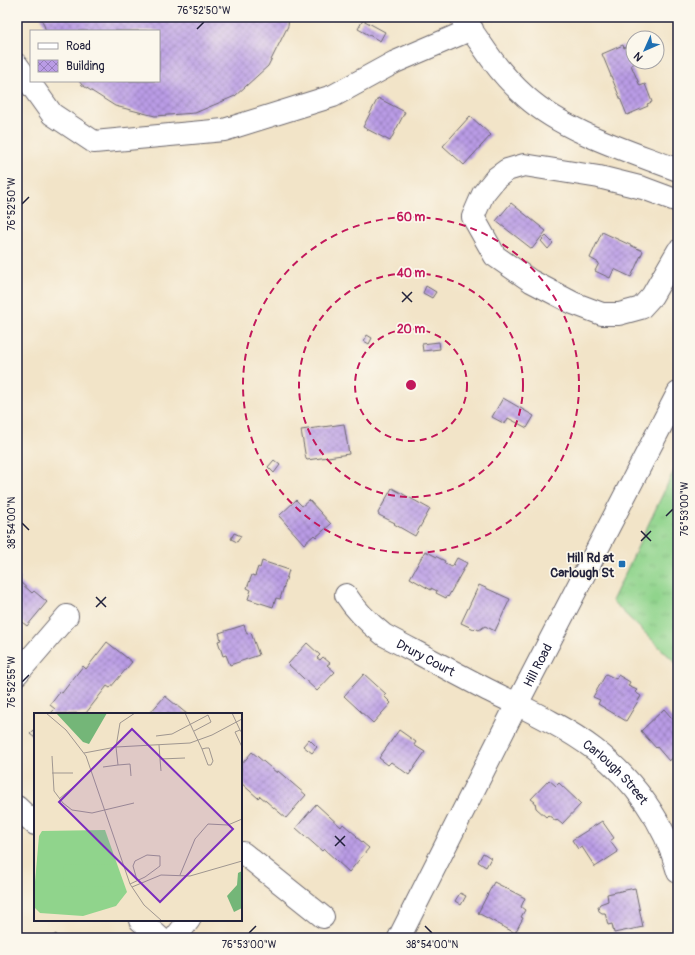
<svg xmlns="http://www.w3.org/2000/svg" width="695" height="955" viewBox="0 0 695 955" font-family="Pangolin,sans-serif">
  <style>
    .grass { fill: url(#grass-tufts); stroke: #597b64 }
    .building { fill: url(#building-cross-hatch) }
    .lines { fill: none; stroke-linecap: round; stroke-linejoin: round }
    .minor-casing { stroke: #6b666c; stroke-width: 24 }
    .minor { stroke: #fff; stroke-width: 22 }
    .ticks { fill: none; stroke: #22223b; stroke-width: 1.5 }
    .ring { fill: none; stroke: #c2185b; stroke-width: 2; stroke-dasharray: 7 5 }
    .poi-dot { fill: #1f6fb2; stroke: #fbf7ec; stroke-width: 1.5 }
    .labels { text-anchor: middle; stroke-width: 3.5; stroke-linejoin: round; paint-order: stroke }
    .poi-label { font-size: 13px; font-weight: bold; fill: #22223b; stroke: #fbf7ec; text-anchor: end }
    .street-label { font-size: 13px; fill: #22223b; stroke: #fbf7ec }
    .inset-road { fill: none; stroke: #9f9690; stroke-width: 1 }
    .view { fill: #7b2cbf; fill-opacity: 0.15; stroke: #7b2cbf; stroke-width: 2 }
    .inset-edge { fill: none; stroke: #22223b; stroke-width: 2 }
    .centre { fill: #c2185b; stroke: #fbf7ec; stroke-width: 2 }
    .ring-label { font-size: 12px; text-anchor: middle; font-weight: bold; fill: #c2185b; stroke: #fbf7ec; stroke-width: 3.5; stroke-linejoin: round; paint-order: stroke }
    .neatline { fill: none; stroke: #22223b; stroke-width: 1.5 }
    .ticks-label { font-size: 10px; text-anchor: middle; fill: #22223b }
  </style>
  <defs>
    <pattern id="grass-tufts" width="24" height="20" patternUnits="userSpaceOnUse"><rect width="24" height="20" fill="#90d48c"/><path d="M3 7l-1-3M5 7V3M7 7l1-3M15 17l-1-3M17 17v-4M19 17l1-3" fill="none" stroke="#7cb67a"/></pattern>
    <pattern id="building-cross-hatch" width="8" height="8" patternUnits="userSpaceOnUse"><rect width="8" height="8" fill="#b99be5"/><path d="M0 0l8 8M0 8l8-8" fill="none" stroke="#967ebb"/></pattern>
  </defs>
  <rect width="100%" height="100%" fill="#fbf7ec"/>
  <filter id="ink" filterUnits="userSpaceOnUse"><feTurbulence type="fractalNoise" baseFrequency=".025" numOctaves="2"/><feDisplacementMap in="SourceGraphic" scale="8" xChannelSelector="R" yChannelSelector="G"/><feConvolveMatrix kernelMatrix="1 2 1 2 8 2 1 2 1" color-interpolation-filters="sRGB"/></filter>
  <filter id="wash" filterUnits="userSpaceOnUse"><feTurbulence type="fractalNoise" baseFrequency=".012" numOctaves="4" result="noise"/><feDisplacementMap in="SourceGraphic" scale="16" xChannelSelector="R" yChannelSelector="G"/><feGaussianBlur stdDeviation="0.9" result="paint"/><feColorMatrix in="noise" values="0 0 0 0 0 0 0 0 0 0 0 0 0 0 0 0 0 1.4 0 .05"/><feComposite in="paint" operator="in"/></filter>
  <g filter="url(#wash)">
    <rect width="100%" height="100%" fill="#f2e4c8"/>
    <path class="grass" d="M 678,462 L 678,665 L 612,601 Z"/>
    <g id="blocks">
      <path class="building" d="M 41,17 L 289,17 L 288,26 L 268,66 L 235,96 L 195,113 L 155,116 L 115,106 L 82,85 L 79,81 L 159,81 L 159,31 L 46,31 Z
        M 363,20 L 385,32 L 380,41 L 358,29 Z
        M 623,45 L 624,48 L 629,46 L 633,56 L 633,62 L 637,62 L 631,65 L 640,86 L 645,84 L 652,102 L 647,104 L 648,106 L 627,115 L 602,54 Z
        M 378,98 L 405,112 L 390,141 L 363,127 Z
        M 470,116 L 491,135 L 464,165 L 443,146 Z
        M 511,203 L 546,231 L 532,249 L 496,221 Z
        M 602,232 L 643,251 L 631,277 L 614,269 L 610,278 L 595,271 L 599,263 L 590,258 Z
        M 546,236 L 553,243 L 548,249 L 541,241 Z
        M 426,286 L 436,292 L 432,298 L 423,293 Z
        M 367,335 L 372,338 L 369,344 L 364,341 Z
        M 439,342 L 440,349 L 423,351 L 422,344 Z
        M 503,398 L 534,416 L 527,428 L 508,418 L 505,424 L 492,417 Z
        M 344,424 L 349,454 L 307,460 L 306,459 L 301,430 Z
        M 274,460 L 280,465 L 274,473 L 268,467 Z
        M 392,488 L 430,509 L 415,536 L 394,524 L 395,523 L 379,515 L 378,513 Z
        M 296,500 L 302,506 L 309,500 L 331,524 L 316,537 L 314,535 L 304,544 L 279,516 Z
        M 234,533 L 241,536 L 237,542 L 231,539 Z
        M 425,551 L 445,561 L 444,563 L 452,567 L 457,558 L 467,563 L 448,597 L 447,596 L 446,598 L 436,593 L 437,591 L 431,588 L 431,590 L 410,578 Z
        M 262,561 L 289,570 L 280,599 L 276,598 L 273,607 L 248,599 L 251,590 L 247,588 L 252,575 L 255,576 L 258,567 L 260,568 Z
        M 17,575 L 21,579 L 19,581 L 32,593 L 34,591 L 47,602 L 27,626 L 17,618 Z
        M 479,585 L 510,599 L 495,631 L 485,626 L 479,630 L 475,628 L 474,629 L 461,623 Z
        M 244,625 L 247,634 L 251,633 L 259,655 L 230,665 L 226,655 L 223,656 L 218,641 L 221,640 L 219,633 Z
        M 107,642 L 132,662 L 110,688 L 107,686 L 86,713 L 50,714 L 55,709 L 50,705 L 60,692 L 62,693 L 83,666 L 86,669 Z
        M 307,643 L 320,655 L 317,658 L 320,660 L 323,657 L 330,663 L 327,665 L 335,672 L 317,691 L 288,664 Z
        M 364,674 L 386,694 L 384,696 L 391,703 L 373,723 L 344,696 Z
        M 606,674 L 616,679 L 618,675 L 630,682 L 628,686 L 637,690 L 635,692 L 641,696 L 626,721 L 598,704 L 600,700 L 593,697 Z
        M 165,696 L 187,714 L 149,714 Z
        M 664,709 L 678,725 L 678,754 L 669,761 L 657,747 L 656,748 L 641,731 Z
        M 35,729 L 35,738 L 30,734 Z
        M 399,730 L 416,742 L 414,745 L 425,752 L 409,775 L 391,762 L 388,765 L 379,758 Z
        M 309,739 L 317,747 L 312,753 L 303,746 Z
        M 252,752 L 277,773 L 278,771 L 306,795 L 286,818 L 260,796 L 258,798 L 241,783 L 241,765 Z
        M 549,780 L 556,786 L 559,783 L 581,804 L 562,824 L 557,820 L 556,821 L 548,815 L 546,817 L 536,808 L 535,802 L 531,799 Z
        M 316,804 L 341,827 L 343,824 L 357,836 L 356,837 L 369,848 L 349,872 L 324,849 L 322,851 L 296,828 Z
        M 602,821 L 614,838 L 610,841 L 618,852 L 595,867 L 582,847 L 578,849 L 572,840 Z
        M 483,853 L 491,858 L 486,867 L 478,862 Z
        M 494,882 L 525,898 L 521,907 L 525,910 L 521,917 L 523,918 L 515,933 L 478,913 Z
        M 635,888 L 643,927 L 614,933 L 612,924 L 608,925 L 605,913 L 602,913 L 599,911 L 598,907 L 600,904 L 608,901 L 607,894 Z
        M 460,893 L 466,896 L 461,905 L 455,901 Z
        M 56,934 L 58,938 L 50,938 Z"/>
    </g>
  </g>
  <g filter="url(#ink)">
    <use href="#blocks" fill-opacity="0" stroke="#6b666c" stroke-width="1"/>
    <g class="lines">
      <defs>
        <g id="minor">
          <path d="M 461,17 C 473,31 482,46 493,61 C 501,72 516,88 526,97 C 565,132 629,151 678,170"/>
          <path d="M 17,65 L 52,114 L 94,142 L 224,130 L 333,96 L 395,62 L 472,29"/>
          <path d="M 678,201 L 643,188 L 599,177 L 524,165 L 507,170 L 496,178 L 483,194 L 473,217 L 495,256 L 531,281 L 573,303 L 602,314 L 619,314 L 641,308 L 652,296 L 678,251"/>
          <path id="s1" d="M 346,595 C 356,611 369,623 384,635 C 418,653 453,672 488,690 C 522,707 564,726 594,749 C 634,780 665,822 678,872"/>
          <path d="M 17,674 L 67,616"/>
          <path d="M 17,807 L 35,824"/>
          <path d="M 243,853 L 323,917"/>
          <path d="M 140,920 L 160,938"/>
          <path d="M 175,938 L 189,920"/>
          <path id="s2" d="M 399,938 L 517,704 L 678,393"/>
        </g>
      </defs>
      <use href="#minor" class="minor-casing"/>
      <use href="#minor" class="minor"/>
    </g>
  </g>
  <path class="ticks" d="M 197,29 L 204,22M 22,204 L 29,197M 402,292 L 412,302M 402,302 L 412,292M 666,516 L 673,509M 22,523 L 29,530M 641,531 L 651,541M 641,541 L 651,531M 96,597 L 106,607M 96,607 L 106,597M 22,682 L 29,675M 335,836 L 345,846M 335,846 L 345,836M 425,926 L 432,933M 249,933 L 256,926"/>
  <g class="ring">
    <circle cx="411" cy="385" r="56"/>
    <circle cx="411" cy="385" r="112"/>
    <circle cx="411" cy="385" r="168"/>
  </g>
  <rect class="poi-dot" x="618" y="560" width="8" height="8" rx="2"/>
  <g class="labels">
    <g class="poi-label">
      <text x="614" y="562">Hill Rd at<tspan x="614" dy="15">Carlough St</tspan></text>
    </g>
    <g class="street-label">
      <text dy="5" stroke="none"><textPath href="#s1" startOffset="103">Drury Court</textPath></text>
      <text dy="5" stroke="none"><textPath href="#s2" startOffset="306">Hill Road</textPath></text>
      <text dy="5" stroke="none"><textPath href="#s1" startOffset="326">Carlough Street</textPath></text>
    </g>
  </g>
  <g transform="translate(34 713)">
    <rect width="208" height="208" fill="#f2e4c8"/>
    <path d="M 71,117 L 93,179 L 82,193 L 49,203 L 6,200 L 1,195 L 1,169 L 5,123 L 8,118 Z" fill="#90d48c"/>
    <path d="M 22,0 L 73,0 L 55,31 L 49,29 ZM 208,158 L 208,195 L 200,199 L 193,183 L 203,172 L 204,160 Z" fill="#74b678"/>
    <path d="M 76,151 L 77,173 L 30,174 L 29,152 Z" fill="#90d48c"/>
    <path class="inset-road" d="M 12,0 L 32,17 L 52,43 L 96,171 L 110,192 L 128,208M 151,0 L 168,36M 198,0 L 206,17M 208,20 L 206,17 L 201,19 L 208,34M 122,23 L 138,21 L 174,2 L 177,9 L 160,18M 125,32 L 126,46 L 151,45M 172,35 L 175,35 L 179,48 L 177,52 L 174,52 L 168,36 ZM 50,40 L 82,34 L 156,30 L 178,22 L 208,6M 18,43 L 20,78 L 29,90 L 38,97 L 58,100 L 100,90M 126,46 L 127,58M 69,54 L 84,52M 18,60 L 39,60M 97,63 L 96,51 L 84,52 L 82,34 L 86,10 L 101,0M 25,86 L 43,71M 146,162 L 161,126 L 174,111 L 194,112 L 208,106M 96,171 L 111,164 L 126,153 L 126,143 L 113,142 L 101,148 L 99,153 L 103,167M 98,174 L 127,162 L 156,163 L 208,148"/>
    <path class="view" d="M 98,16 L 199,116 L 126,189 L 25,89 Z"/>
    <rect width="208" height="208" class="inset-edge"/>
  </g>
  <circle cx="411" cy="385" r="6" class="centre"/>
  <g class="ring-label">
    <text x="411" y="221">60 m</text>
    <text x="411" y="277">40 m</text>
    <text x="411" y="333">20 m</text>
  </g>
  <rect width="695" height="955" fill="none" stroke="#fbf7ec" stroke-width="44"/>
  <rect x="30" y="30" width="130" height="52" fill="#fbf7ec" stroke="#a4a2a5"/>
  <rect x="38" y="43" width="20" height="6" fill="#ffffff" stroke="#a4a2a5"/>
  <text x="66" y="50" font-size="12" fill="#22223b">Road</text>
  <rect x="38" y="60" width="20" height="12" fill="url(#building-cross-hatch)" stroke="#a4a2a5"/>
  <text x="66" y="70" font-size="12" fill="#22223b">Building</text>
  <g transform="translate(645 50) rotate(225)"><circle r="19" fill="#fbf7ec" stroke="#a4a2a5"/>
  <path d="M0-3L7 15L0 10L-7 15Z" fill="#1f6fb2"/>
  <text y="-6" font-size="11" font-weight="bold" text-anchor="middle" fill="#22223b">N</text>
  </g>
  <rect x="22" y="22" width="651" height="911" class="neatline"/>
  <g class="ticks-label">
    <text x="204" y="14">76°52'50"W</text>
    <text transform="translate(11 204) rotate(-90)" y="4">76°52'50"W</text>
    <text transform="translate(684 509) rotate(-90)" y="4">76°53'00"W</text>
    <text transform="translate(11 523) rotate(-90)" y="4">38°54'00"N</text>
    <text transform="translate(11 682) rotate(-90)" y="4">76°52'55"W</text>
    <text x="249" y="948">76°53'00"W</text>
    <text x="432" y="948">38°54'00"N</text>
  </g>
</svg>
